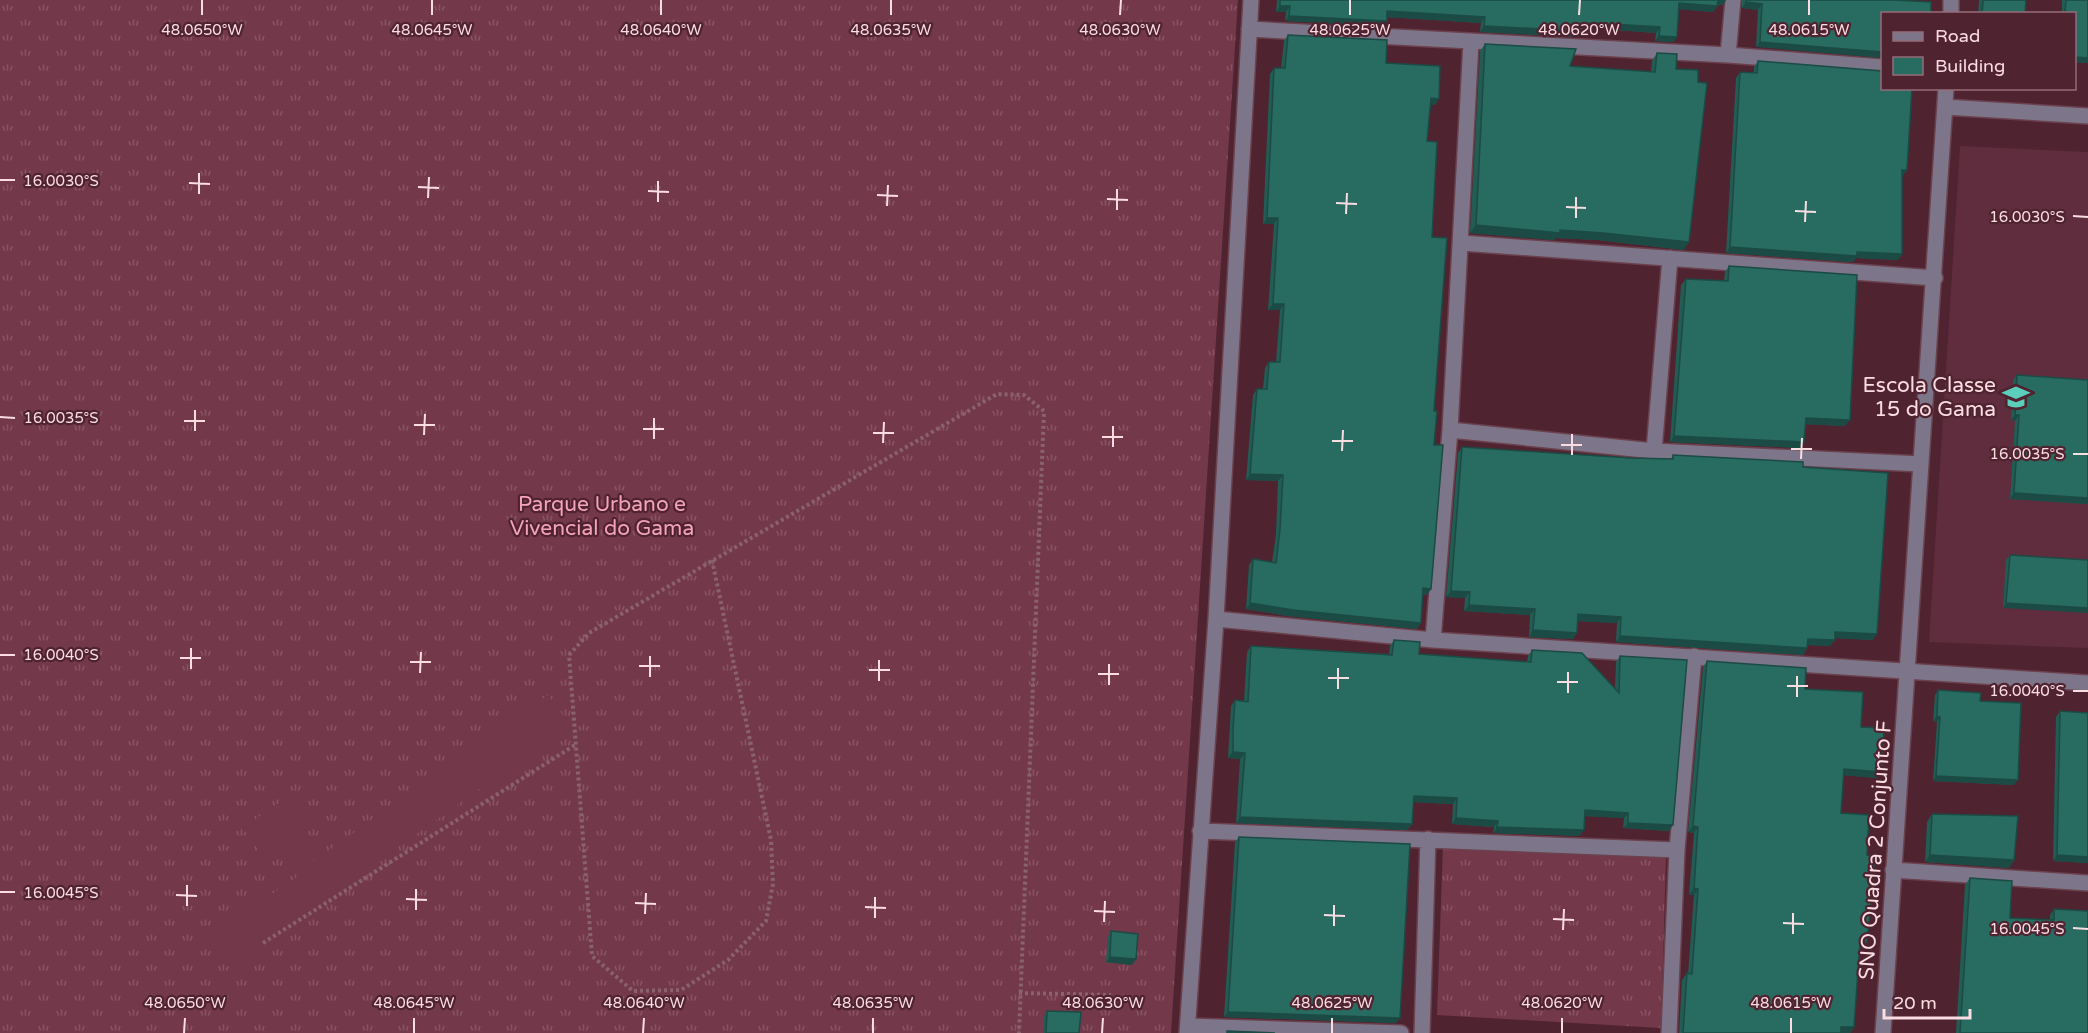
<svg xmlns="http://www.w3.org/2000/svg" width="2088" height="1033" viewBox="0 0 2088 1033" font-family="'Varela Round',sans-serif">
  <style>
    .built { fill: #602d3e }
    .grass { fill: url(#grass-tufts) }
    .pitch { fill: #74384b }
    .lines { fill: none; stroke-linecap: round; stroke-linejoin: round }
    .minor-casing { stroke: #6b414d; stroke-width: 18 }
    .path { stroke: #8a626e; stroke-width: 4; stroke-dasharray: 3 3; stroke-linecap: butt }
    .minor { stroke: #7d768a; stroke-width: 15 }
    .wall { fill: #225c53 }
    .shaded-wall { fill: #1b4b44 }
    .building { fill: #276b61; stroke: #1b4b44; stroke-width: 1.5 }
    .ticks { fill: none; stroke: #fadce3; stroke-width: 2 }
    .labels { text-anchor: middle; stroke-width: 4.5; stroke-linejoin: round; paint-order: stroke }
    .poi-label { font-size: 21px; fill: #fadce3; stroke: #502331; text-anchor: end }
    .park-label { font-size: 21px; fill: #f4a3ba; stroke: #502331 }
    .street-label { font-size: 21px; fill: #fadce3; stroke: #502331 }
    .ticks-label { font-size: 15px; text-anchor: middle; fill: #fadce3; stroke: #502331; stroke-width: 4.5; stroke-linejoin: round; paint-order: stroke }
  </style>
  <defs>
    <pattern id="grass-tufts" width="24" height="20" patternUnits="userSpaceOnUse" patternTransform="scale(1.5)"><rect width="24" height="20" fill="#74384b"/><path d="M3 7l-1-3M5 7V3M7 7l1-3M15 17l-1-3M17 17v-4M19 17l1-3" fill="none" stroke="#895465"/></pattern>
  </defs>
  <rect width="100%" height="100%" fill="#502331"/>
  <path class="built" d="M 1960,146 L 2088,152 L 2088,648 L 1929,642 Z"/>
  <path class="grass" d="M 0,0 L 1238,0 L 1171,1033 L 0,1033 Z
    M 1443,846 L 1666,856 L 1661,1028 L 1437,1015 Z"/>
  <path class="pitch" d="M 548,695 L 570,725 L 233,964 L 213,936 L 298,876 L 277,845 L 262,855 L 243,828 L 289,796 L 307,822 L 293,832 L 314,861 Z"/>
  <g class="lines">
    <defs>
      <path id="minor" d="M 1951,14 L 1951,0
        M 1249,29 L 1728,55 L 1882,67
        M 1728,55 L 1733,0
        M 1945,107 L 2088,116
        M 1462,243 L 1935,278
        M 1450,430 L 1654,451 L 1921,464
        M 1654,451 L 1670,258
        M 1216,619 L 1433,640 L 2088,683
        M 1433,640 L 1450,430 L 1471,42
        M 1200,831 L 1677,850
        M 1893,870 L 2088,883
        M 1188,1026 L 1401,1033
        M 1187,1033 L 1216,619 L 1251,0
        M 1422,1033 L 1428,839
        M 1669,1033 L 1677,850 L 1694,656
        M 1883,1033 L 1946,88"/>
    </defs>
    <use href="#minor" class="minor-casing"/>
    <path class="path" d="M 712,560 L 771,840 L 773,884 L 766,921 L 728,960 L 681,990 L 633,991 L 592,956 L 569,655 L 589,633 L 997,394 L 1024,395 L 1044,411 L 1019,1033
      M 263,943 L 575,745
      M 1019,993 L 1111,995"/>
    <use href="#minor" class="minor"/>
  </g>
  <path class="wall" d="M 1277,0 L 1726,0 L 1723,5 L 1718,5 L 1713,12 L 1679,9 L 1677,37 L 1673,42 L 1655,41 L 1656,33 L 1589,28 L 1582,29 L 1578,37 L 1480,32 L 1481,23 L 1387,17 L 1383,26 L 1285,21 L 1286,12 L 1276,12 Z
    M 1742,0 L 1894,0 L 1756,47 L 1758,10 L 1742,8 Z
    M 1979,0 L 2026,0 L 2025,14 L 1978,14 Z
    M 2062,0 L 2088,0 L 2088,63 L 2074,62 L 2074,14 L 2062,14 Z
    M 1288,35 L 1386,63 L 1435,105 L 1430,104 L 1427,141 L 1432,237 L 1434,411 L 1427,595 L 1423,595 L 1417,629 L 1288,616 L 1246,609 L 1249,565 L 1253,559 L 1272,562 L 1276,535 L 1278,481 L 1246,480 L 1253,395 L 1257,389 L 1263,389 L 1265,368 L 1269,362 L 1276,362 L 1280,310 L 1268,310 L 1274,224 L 1263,224 L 1270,74 L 1274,68 L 1281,68 L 1284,41 Z
    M 1485,44 L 1570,66 L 1651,72 L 1652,61 L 1657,53 L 1676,69 L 1684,250 L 1598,240 L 1556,238 L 1554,240 L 1470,233 L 1480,51 Z
    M 1758,61 L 1907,170 L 1902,176 L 1902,254 L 1898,260 L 1856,258 L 1853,262 L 1726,253 L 1736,78 L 1740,72 L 1754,73 L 1754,67 Z
    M 1729,266 L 1845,426 L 1805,424 L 1800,448 L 1670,442 L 1681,285 L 1686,279 L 1724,281 L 1725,272 Z
    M 2017,375 L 2088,504 L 2010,499 L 2015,421 L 2011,420 L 2013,380 Z
    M 1462,447 L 1631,458 L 1671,459 L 1673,455 L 1803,467 L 1873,640 L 1835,638 L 1830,646 L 1808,645 L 1807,648 L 1803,655 L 1616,642 L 1617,623 L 1578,621 L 1573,639 L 1529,637 L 1530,615 L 1464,611 L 1465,598 L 1446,597 L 1458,453 Z
    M 2010,555 L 2088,560 L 2003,608 L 2006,560 Z
    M 1394,640 L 1419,654 L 1527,662 L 1528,656 L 1532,650 L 1615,689 L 1616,662 L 1620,656 L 1669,831 L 1623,828 L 1624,818 L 1585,816 L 1584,830 L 1579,836 L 1493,833 L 1494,827 L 1452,824 L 1453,804 L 1413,802 L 1412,824 L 1407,830 L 1236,823 L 1240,759 L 1228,758 L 1231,706 L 1235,700 L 1244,701 L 1247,652 L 1251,646 L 1389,654 L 1390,646 Z
    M 1707,661 L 1805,689 L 1861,727 L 1877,778 L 1843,775 L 1841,813 L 1867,855 L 1867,942 L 1863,948 L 1859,948 L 1854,1027 L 1850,1033 L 1679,1033 L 1682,980 L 1687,973 L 1688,974 L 1694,895 L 1689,895 L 1694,833 L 1688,832 L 1703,667 Z
    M 1938,690 L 1980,701 L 2014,785 L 1933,781 L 1937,722 L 1933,721 L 1935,695 Z
    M 2060,711 L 2088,713 L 2088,863 L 2053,861 L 2056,717 Z
    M 1932,814 L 2014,860 L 2009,868 L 1925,862 L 1927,822 Z
    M 1239,837 L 1396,1023 L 1224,1017 L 1235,842 Z
    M 1970,878 L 2010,918 L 2050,920 L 2050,915 L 2054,909 L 2088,1033 L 1956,1033 L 1965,885 Z
    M 1111,931 L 1132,965 L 1106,962 L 1108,937 Z
    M 1047,1011 L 1079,1033 L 1043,1033 L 1044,1016 Z"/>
  <path class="shaded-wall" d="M 1717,0 L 1726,0 L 1723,5 L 1714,4 Z
    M 1746,2 L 1762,4 L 1758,10 L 1742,8 Z
    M 1679,3 L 1717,6 L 1713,12 L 1675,9 Z
    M 1280,6 L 1290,6 L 1286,12 L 1276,12 Z
    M 1387,11 L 1485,17 L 1481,23 L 1383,17 Z
    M 1289,16 L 1387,21 L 1383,26 L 1285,21 Z
    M 1593,23 L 1660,27 L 1656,33 L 1589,28 L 1580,30 L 1584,24 Z
    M 1484,26 L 1582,31 L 1578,37 L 1480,32 Z
    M 1659,36 L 1677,37 L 1673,42 L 1655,41 Z
    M 1760,42 L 1882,52 L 1882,58 L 1756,47 Z
    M 2074,57 L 2088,58 L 2088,63 L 2074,62 Z
    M 1431,98 L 1439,99 L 1435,105 L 1426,104 Z
    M 1902,170 L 1907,170 L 1903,176 L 1898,176 Z
    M 1267,218 L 1278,218 L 1274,224 L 1263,224 Z
    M 1476,225 L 1603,233 L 1689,242 L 1684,250 L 1598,240 L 1556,238 L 1554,240 L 1470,233 Z
    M 1730,247 L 1857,252 L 1902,254 L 1898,260 L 1856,258 L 1853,262 L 1726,253 Z
    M 1273,304 L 1284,304 L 1280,310 L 1268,310 Z
    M 2015,415 L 2019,415 L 2015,421 L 2011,420 Z
    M 1806,418 L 1850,420 L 1845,426 L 1801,424 Z
    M 1674,436 L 1804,442 L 1800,448 L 1670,442 Z
    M 1250,474 L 1283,475 L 1278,481 L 1246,480 Z
    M 2014,493 L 2088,498 L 2088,504 L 2010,499 Z
    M 1423,588 L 1431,589 L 1427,595 L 1419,594 Z
    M 1451,591 L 1470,592 L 1465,598 L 1446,597 Z
    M 1250,603 L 1421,623 L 1417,629 L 1288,616 L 1246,609 Z
    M 2006,603 L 2088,608 L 2088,613 L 2003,608 Z
    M 1469,605 L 1535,609 L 1530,615 L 1464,611 Z
    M 1578,614 L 1621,617 L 1617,623 L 1574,621 Z
    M 1533,630 L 1577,633 L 1573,639 L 1529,637 Z
    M 1835,632 L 1877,634 L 1873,640 L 1831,638 Z
    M 1620,636 L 1807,648 L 1803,655 L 1616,642 Z
    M 1808,639 L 1835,640 L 1830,646 L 1804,645 Z
    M 1937,716 L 1940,717 L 1937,722 L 1933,721 Z
    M 1233,752 L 1245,753 L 1240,759 L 1228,758 Z
    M 1844,769 L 1882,772 L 1877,778 L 1839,775 Z
    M 1936,776 L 2018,780 L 2014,785 L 1933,781 Z
    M 1414,796 L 1457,798 L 1453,804 L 1409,802 Z
    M 1585,810 L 1628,813 L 1624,818 L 1581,816 Z
    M 1240,817 L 1412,824 L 1407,830 L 1236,823 Z
    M 1456,818 L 1498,821 L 1494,827 L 1452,824 Z
    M 1628,823 L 1673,825 L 1669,831 L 1623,828 Z
    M 1693,826 L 1698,827 L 1694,833 L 1688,832 Z
    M 1497,827 L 1584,830 L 1579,836 L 1493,833 Z
    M 1930,855 L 2014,860 L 2009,868 L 1925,862 Z
    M 2057,855 L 2088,857 L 2088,863 L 2053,861 Z
    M 1694,888 L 1698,889 L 1694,895 L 1689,895 Z
    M 1860,942 L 1867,942 L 1863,948 L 1856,948 Z
    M 1110,957 L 1136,959 L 1132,965 L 1106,962 Z
    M 1228,1012 L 1400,1018 L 1396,1023 L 1224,1017 Z
    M 1841,1027 L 1854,1027 L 1850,1033 L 1837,1033 Z"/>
  <path class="building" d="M 1280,0 L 1718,0 L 1717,6 L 1679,3 L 1677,37 L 1659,36 L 1660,27 L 1593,23 L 1584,24 L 1582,31 L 1484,26 L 1485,17 L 1387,11 L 1387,21 L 1289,16 L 1290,6 L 1280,6 Z
    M 1746,0 L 1894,0 L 1931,2 L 1931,14 L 1882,14 L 1882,52 L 1760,42 L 1762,4 L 1746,2 Z
    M 1983,0 L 2026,0 L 2025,14 L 1982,14 Z
    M 2066,0 L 2088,0 L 2088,58 L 2074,57 L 2074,14 L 2065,14 Z
    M 1288,35 L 1387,40 L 1386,63 L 1440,66 L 1439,99 L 1431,98 L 1427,141 L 1437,142 L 1432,237 L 1447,238 L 1434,411 L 1437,411 L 1434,445 L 1443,445 L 1431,589 L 1423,588 L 1421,623 L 1293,610 L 1250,603 L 1253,559 L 1276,563 L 1280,529 L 1283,475 L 1250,474 L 1257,389 L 1267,389 L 1269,362 L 1280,362 L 1284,304 L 1273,304 L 1278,218 L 1267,218 L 1274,68 L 1285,68 Z
    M 1485,44 L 1576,49 L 1570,66 L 1655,72 L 1657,53 L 1677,54 L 1676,69 L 1698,70 L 1698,82 L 1707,83 L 1689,242 L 1603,233 L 1560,230 L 1560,233 L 1476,225 Z
    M 1758,61 L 1882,71 L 1882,88 L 1912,88 L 1907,170 L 1902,170 L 1902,254 L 1857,252 L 1857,256 L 1730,247 L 1740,72 L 1757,73 Z
    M 1729,266 L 1857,275 L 1850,420 L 1806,418 L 1804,442 L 1674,436 L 1686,279 L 1728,281 Z
    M 2017,375 L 2088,380 L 2088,498 L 2014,493 L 2019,415 L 2015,415 Z
    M 1462,447 L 1631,458 L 1673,459 L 1673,455 L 1803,462 L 1803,467 L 1888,473 L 1877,634 L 1835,632 L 1835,640 L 1808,639 L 1807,648 L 1620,636 L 1621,617 L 1578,614 L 1577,633 L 1533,630 L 1535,609 L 1469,605 L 1470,592 L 1451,591 Z
    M 2010,555 L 2088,560 L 2088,608 L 2006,603 Z
    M 1394,640 L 1420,642 L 1419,654 L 1531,662 L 1532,650 L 1582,653 L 1619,693 L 1620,656 L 1687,660 L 1673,825 L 1628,823 L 1628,813 L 1585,810 L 1584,830 L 1497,827 L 1498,821 L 1456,818 L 1457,798 L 1414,796 L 1412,824 L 1240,817 L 1245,753 L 1233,752 L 1233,729 L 1235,700 L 1248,702 L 1251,646 L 1392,655 Z
    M 1707,661 L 1806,668 L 1805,689 L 1863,692 L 1861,727 L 1884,728 L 1882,772 L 1844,769 L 1841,813 L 1869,815 L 1867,855 L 1876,856 L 1867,942 L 1860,942 L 1854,1027 L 1841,1027 L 1841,1033 L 1683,1033 L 1687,973 L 1692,974 L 1698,889 L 1694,888 L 1698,827 L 1693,826 Z
    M 1938,690 L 1981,693 L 1980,701 L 2021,703 L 2018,780 L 1936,776 L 1940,717 L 1937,716 Z
    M 2060,711 L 2088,713 L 2088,857 L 2057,855 Z
    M 1932,814 L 2018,816 L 2014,860 L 1930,855 Z
    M 1239,837 L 1410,844 L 1400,1018 L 1228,1012 Z
    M 1970,878 L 2012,881 L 2010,918 L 2054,920 L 2054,909 L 2088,911 L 2088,1033 L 1960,1033 Z
    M 1111,931 L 1138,934 L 1136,959 L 1110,957 Z
    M 1047,1011 L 1081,1012 L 1079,1033 L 1046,1033 Z
    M 1227,1031 L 1275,1033 L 1227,1033 Z"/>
  <path class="ticks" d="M 202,15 L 202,0M 432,15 L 432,0M 661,15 L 661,0M 891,15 L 891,0M 1120,15 L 1121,0M 1350,15 L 1350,0M 1579,15 L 1580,0M 1809,15 L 1809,0M 0,180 L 15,180M 189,183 L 210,184M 418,187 L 439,188M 648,191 L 669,192M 199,194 L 199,173M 877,195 L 898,196M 428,198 L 429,177M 1107,199 L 1128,200M 658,202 L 658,181M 1336,203 L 1357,204M 887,206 L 888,185M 1566,207 L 1586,208M 1117,210 L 1117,189M 1795,211 L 1816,212M 1346,214 L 1347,193M 2073,216 L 2088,217M 1576,218 L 1576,197M 1805,222 L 1806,201M 0,417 L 15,418M 184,421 L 205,421M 414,425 L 435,425M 643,429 L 664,429M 195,431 L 195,410M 873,433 L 894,433M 424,435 L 425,414M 1102,437 L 1123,437M 654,439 L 654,418M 1332,441 L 1353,441M 883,443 L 884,422M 1561,445 L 1582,445M 1113,447 L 1113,426M 1791,449 L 1812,449M 1342,451 L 1343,430M 2073,454 L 2088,454M 1572,455 L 1572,434M 1801,459 L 1802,438M 0,655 L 15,655M 180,658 L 201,658M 410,662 L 431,662M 639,666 L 660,666M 191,669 L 191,648M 869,670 L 890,670M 420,673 L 421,652M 1098,674 L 1119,674M 650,677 L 650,656M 1328,678 L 1349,678M 879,681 L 879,660M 1557,682 L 1578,682M 1109,685 L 1109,664M 1787,686 L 1808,686M 1338,689 L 1338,668M 2073,691 L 2088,691M 1568,693 L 1568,672M 1797,697 L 1797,676M 0,892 L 15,892M 176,895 L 197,896M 406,899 L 427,900M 635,903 L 656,904M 187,906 L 187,885M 865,907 L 886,908M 416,910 L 416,889M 1094,911 L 1115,912M 645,914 L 646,893M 1324,915 L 1345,916M 875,918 L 875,897M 1553,919 L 1574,920M 1104,922 L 1105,901M 1783,923 L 1804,924M 1334,926 L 1334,905M 2073,928 L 2088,929M 1563,930 L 1564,909M 1793,934 L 1793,913M 184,1033 L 185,1018M 414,1033 L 414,1018M 643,1033 L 644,1018M 873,1033 L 873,1018M 1102,1033 L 1103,1018M 1332,1033 L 1332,1018M 1562,1033 L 1562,1018M 1791,1033 L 1791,1018"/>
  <defs>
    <symbol id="school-bare" viewBox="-9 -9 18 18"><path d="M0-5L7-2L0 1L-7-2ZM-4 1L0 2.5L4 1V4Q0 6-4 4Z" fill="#5bcebc" stroke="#502331" stroke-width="2.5" paint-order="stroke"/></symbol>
  </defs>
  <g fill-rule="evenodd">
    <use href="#school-bare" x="1997" y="378" width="38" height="38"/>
  </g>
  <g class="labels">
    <g class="poi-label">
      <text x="1996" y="392">Escola Classe<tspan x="1996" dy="24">15 do Gama</tspan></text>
    </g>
    <g class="park-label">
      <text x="602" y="511">Parque Urbano e<tspan x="602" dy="24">Vivencial do Gama</tspan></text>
    </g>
    <g class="street-label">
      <text transform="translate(1875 850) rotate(-86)" y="7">SNO Quadra 2 Conjunto F</text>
    </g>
  </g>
  <g class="ticks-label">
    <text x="202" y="35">48.0650°W</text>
    <text x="432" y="35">48.0645°W</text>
    <text x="661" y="35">48.0640°W</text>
    <text x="891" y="35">48.0635°W</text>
    <text x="1120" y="35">48.0630°W</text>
    <text x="1350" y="35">48.0625°W</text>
    <text x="1579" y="35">48.0620°W</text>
    <text x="1809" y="35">48.0615°W</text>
    <text x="61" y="186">16.0030°S</text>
    <text x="2027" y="222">16.0030°S</text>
    <text x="61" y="423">16.0035°S</text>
    <text x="2027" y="459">16.0035°S</text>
    <text x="61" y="660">16.0040°S</text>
    <text x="2027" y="696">16.0040°S</text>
    <text x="61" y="898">16.0045°S</text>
    <text x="2027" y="934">16.0045°S</text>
    <text x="185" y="1008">48.0650°W</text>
    <text x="414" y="1008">48.0645°W</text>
    <text x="644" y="1008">48.0640°W</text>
    <text x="873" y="1008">48.0635°W</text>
    <text x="1103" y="1008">48.0630°W</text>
    <text x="1332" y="1008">48.0625°W</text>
    <text x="1562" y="1008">48.0620°W</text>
    <text x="1791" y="1008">48.0615°W</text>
  </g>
  <rect x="1881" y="12" width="195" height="78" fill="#502331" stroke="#946d78" stroke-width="1.5"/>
  <rect x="1893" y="32" width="30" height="9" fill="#7d768a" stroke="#946d78" stroke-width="1.5"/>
  <text x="1935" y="42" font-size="18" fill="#fadce3">Road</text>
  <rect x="1893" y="57" width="30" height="18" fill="#276b61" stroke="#946d78" stroke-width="1.5"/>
  <text x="1935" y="72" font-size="18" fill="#fadce3">Building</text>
  <path d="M1884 1009v9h86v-9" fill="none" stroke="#fadce3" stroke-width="3"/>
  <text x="1893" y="1009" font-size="18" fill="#fadce3" stroke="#502331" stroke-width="4.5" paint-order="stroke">20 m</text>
</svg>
